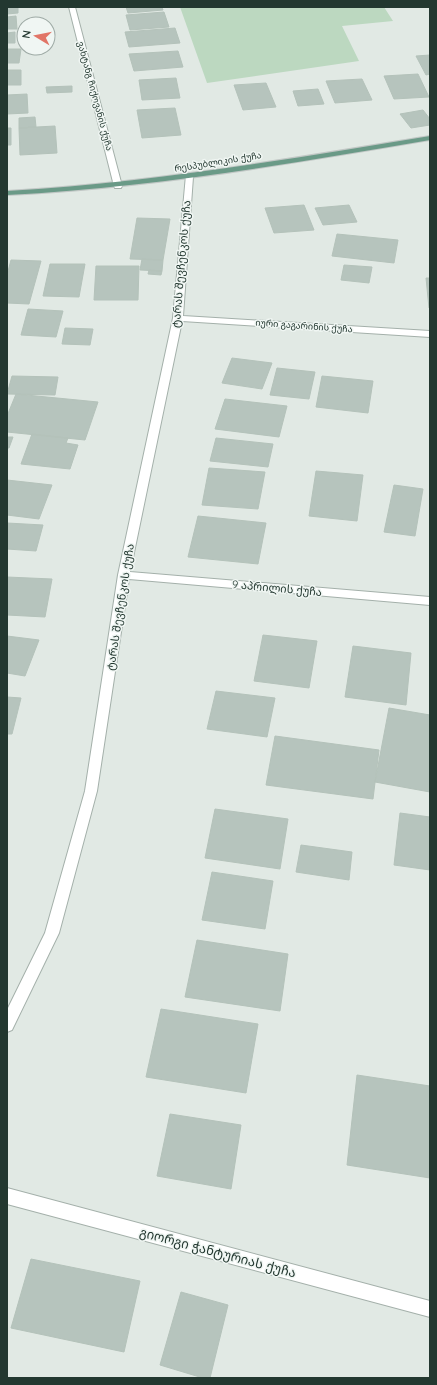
<svg xmlns="http://www.w3.org/2000/svg" width="437" height="1385" viewBox="0 0 437 1385" font-family="Quicksand,'Noto Sans Georgian',sans-serif">
  <style>
    .green { fill: #bcd8c0 }
    .building { fill: #b6c4bd; stroke: #b4c2ba }
    .lines { fill: none; stroke-linecap: round; stroke-linejoin: round }
    .minor-casing { stroke: #a4b0aa; stroke-width: 2 }
    .major-casing { stroke: #c1c7c5; stroke-width: 2 }
    .minor { fill: #fff; fill-rule: evenodd }
    .major { fill: #6a9a87; fill-rule: evenodd }
    .labels { text-anchor: middle; stroke-width: 3; stroke-linejoin: round; paint-order: stroke }
    .far-street-label { font-size: 9px; fill: #233830; stroke: #f0f6f3 }
    .street-label { font-size: 11px; fill: #233830; stroke: #f0f6f3 }
    .near-street-label { font-size: 13px; fill: #233830; stroke: #f0f6f3 }
  </style>
  <rect width="100%" height="100%" fill="#e1e9e4"/>
  <path class="green" d="M 180,7 L 384,7 L 393,21 L 342,26 L 359,61 L 207,83 Z"/>
  <path class="building" d="M 7,7 L 18,7 L 18,13 L 7,14 Z
    M 126,7 L 162,7 L 163,10 L 128,13 Z
    M 164,12 L 169,27 L 130,30 L 126,15 Z
    M 16,16 L 17,29 L 7,29 L 7,17 Z
    M 175,28 L 180,43 L 129,47 L 125,32 Z
    M 15,32 L 15,43 L 7,43 L 7,33 Z
    M 7,49 L 21,49 L 19,63 L 7,63 Z
    M 178,51 L 183,67 L 134,71 L 129,54 Z
    M 430,55 L 430,74 L 426,75 L 416,56 Z
    M 7,70 L 21,70 L 21,85 L 7,85 Z
    M 418,74 L 429,97 L 394,99 L 384,76 Z
    M 176,78 L 180,98 L 142,100 L 139,80 Z
    M 362,79 L 372,100 L 335,103 L 326,81 Z
    M 266,83 L 276,107 L 243,110 L 234,85 Z
    M 72,86 L 72,92 L 47,93 L 46,87 Z
    M 318,89 L 324,104 L 298,106 L 293,91 Z
    M 27,94 L 28,113 L 7,114 L 7,95 Z
    M 175,108 L 181,135 L 142,138 L 137,110 Z
    M 423,110 L 430,119 L 430,125 L 411,128 L 400,114 Z
    M 35,117 L 36,127 L 19,128 L 19,118 Z
    M 55,126 L 57,153 L 20,155 L 19,128 Z
    M 7,128 L 11,128 L 11,145 L 7,145 Z
    M 304,205 L 314,230 L 274,233 L 265,208 Z
    M 349,205 L 357,222 L 323,225 L 315,208 Z
    M 137,218 L 170,219 L 163,260 L 130,259 Z
    M 337,234 L 398,240 L 394,263 L 332,256 Z
    M 142,259 L 163,260 L 162,271 L 140,270 Z
    M 11,260 L 41,261 L 29,304 L 7,303 L 7,275 Z
    M 50,264 L 85,264 L 79,297 L 43,296 Z
    M 344,265 L 372,267 L 369,283 L 341,280 Z
    M 96,266 L 139,266 L 138,300 L 94,300 Z
    M 149,270 L 162,271 L 161,275 L 148,274 Z
    M 426,278 L 430,278 L 430,308 L 429,308 Z
    M 28,309 L 63,311 L 56,337 L 21,335 Z
    M 65,328 L 93,329 L 90,345 L 62,344 Z
    M 232,358 L 272,363 L 262,389 L 222,383 Z
    M 277,368 L 315,372 L 309,399 L 270,395 Z
    M 12,376 L 58,377 L 55,395 L 7,394 Z
    M 322,376 L 373,381 L 368,413 L 316,407 Z
    M 16,394 L 98,402 L 85,440 L 7,432 L 7,416 Z
    M 225,399 L 287,406 L 279,437 L 215,429 Z
    M 32,434 L 68,438 L 66,443 L 78,445 L 70,469 L 21,464 Z
    M 7,437 L 13,437 L 9,448 L 7,448 Z
    M 216,438 L 273,444 L 268,467 L 210,461 Z
    M 209,468 L 265,472 L 258,509 L 202,505 Z
    M 316,471 L 363,475 L 357,521 L 309,516 Z
    M 7,480 L 52,485 L 39,519 L 7,515 Z
    M 394,485 L 423,489 L 415,536 L 384,532 Z
    M 198,516 L 266,523 L 258,564 L 188,557 Z
    M 7,523 L 43,525 L 36,551 L 7,549 Z
    M 7,577 L 52,579 L 45,617 L 7,615 Z
    M 263,635 L 317,641 L 309,688 L 254,681 Z
    M 7,636 L 39,640 L 25,676 L 7,673 Z
    M 353,646 L 411,653 L 406,705 L 345,697 Z
    M 216,691 L 275,698 L 267,737 L 207,729 Z
    M 7,697 L 21,698 L 12,734 L 7,734 Z
    M 389,708 L 430,715 L 430,792 L 375,782 Z
    M 275,736 L 379,750 L 373,799 L 266,785 Z
    M 215,809 L 288,819 L 280,869 L 205,858 Z
    M 400,813 L 430,817 L 430,870 L 394,865 Z
    M 301,845 L 352,852 L 349,880 L 296,872 Z
    M 212,872 L 273,881 L 265,929 L 202,920 Z
    M 197,940 L 288,954 L 280,1011 L 185,997 Z
    M 161,1009 L 258,1024 L 246,1093 L 146,1077 Z
    M 357,1075 L 430,1086 L 430,1178 L 347,1165 Z
    M 170,1114 L 241,1125 L 231,1189 L 157,1176 Z
    M 31,1259 L 140,1281 L 124,1352 L 11,1328 Z
    M 181,1292 L 228,1305 L 210,1378 L 203,1378 L 160,1365 Z"/>
  <g class="lines">
    <defs>
      <path id="minor" d="M 69,7 L 75,7 L 122,186 L 121,188 L 115,188 L 114,186 Z
        M 186,175 L 192,175 L 193,177 L 183,316 L 430,331 L 430,337 L 182,321 L 130,572 L 430,597 L 430,605 L 129,579 L 97,791 L 59,933 L 12,1030 L 7,1032 L 7,1010 L 45,933 L 85,791 L 118,575 L 173,318 Z
        M 7,1188 L 430,1301 L 430,1317 L 7,1204 Z"/>
      <path id="major" d="M 430,136 L 430,140 C 289,164 150,188 7,195 L 7,191 C 150,183 289,159 430,136 Z"/>
    </defs>
    <use href="#minor" class="minor-casing"/>
    <use href="#major" class="major-casing"/>
    <use href="#minor" class="minor"/>
    <use href="#major" class="major"/>
  </g>
  <g class="labels">
    <g class="far-street-label">
      <text transform="translate(95 96) rotate(75)" y="3">ვახტანგ ჩიქოვანის ქუჩა</text>
      <text transform="translate(218 162) rotate(-9)" y="3">რესპუბლიკის ქუჩა</text>
      <text transform="translate(304 326) rotate(4)" y="3">იური გაგარინის ქუჩა</text>
    </g>
    <g class="street-label">
      <text transform="translate(181 264) rotate(-85)" y="4">ტარას შევჩენკოს ქუჩა</text>
      <text transform="translate(277 588) rotate(5)" y="4">9 აპრილის ქუჩა</text>
      <text transform="translate(120 607) rotate(-81)" y="4">ტარას შევჩენკოს ქუჩა</text>
    </g>
    <g class="near-street-label">
      <text transform="translate(218 1252) rotate(15)" y="5">გიორგი ჭანტურიას ქუჩა</text>
    </g>
  </g>
  <rect width="437" height="1385" fill="none" stroke="#233830" stroke-width="16"/>
  <g transform="translate(36 36) rotate(280)"><circle r="19" fill="#f0f6f3" stroke="#9eaaa5"/>
  <path d="M0-3L7 15L0 10L-7 15Z" fill="#e17567"/>
  <text y="-6" font-size="11" font-weight="bold" text-anchor="middle" fill="#233830">N</text>
  </g>
</svg>
